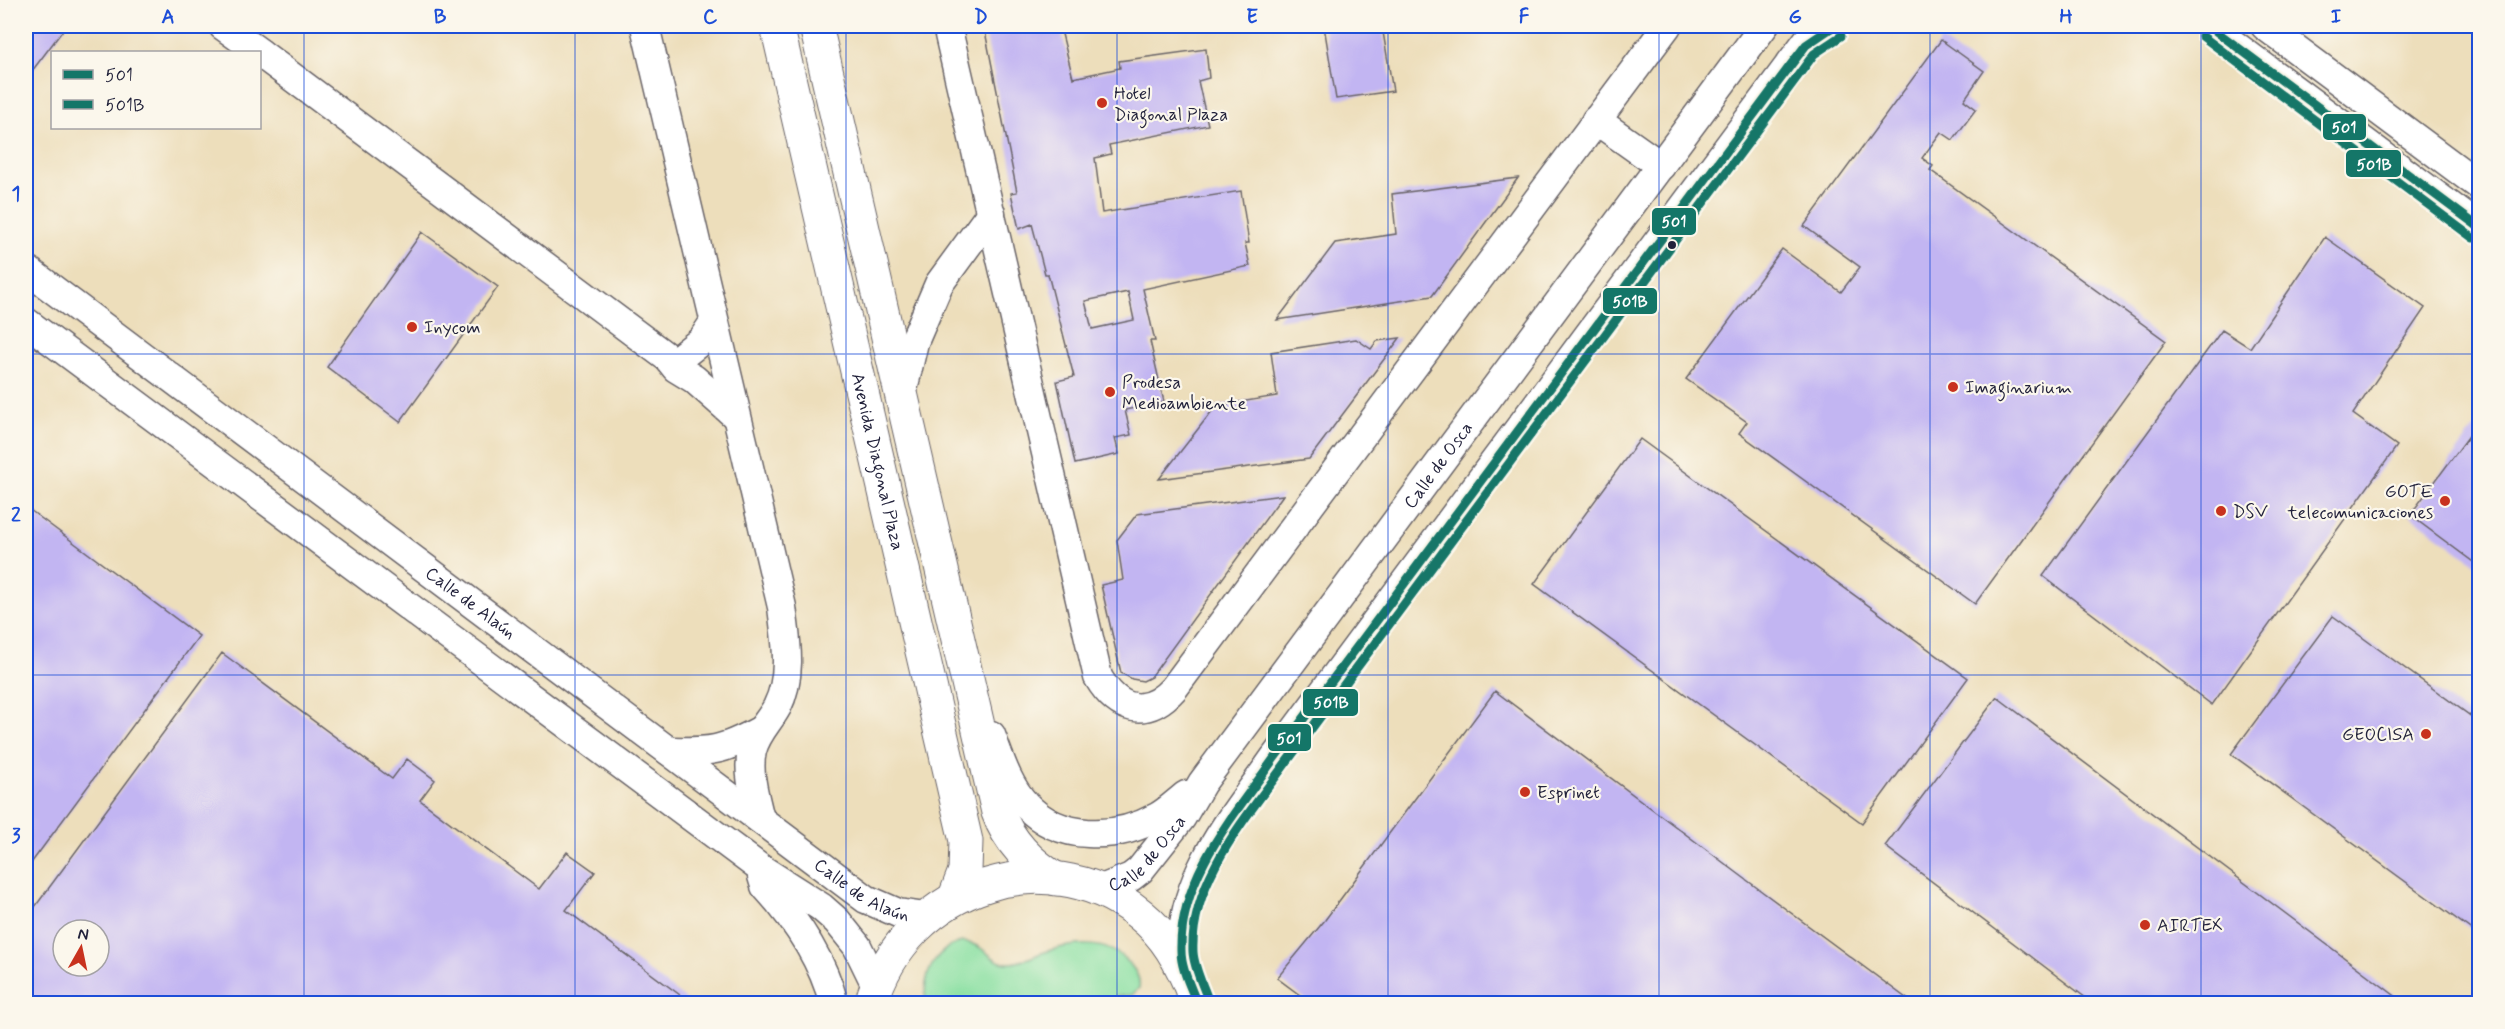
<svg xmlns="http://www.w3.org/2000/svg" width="2505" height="1029" viewBox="0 0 2505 1029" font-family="Mynerve,sans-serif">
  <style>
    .green { fill: #8be0a3; stroke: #56816f; stroke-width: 1.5 }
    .building { fill: #c2b5f2; fill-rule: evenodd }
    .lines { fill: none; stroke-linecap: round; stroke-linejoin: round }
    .minor-casing { stroke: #696468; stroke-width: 31 }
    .major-casing { stroke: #696468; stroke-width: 35 }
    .minor { stroke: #fff; stroke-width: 28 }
    .major { stroke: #fff; stroke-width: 33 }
    .bus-1-casing { stroke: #fbf7ec; stroke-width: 14 }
    .bus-2-casing { stroke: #fbf7ec; stroke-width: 14 }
    .bus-1 { stroke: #147668; stroke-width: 9 }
    .bus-2 { stroke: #147668; stroke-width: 9 }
    .grid { fill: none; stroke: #1d4ed8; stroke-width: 1.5; stroke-opacity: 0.55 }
    .poi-dot { fill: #c8321e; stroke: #fbf7ec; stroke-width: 2 }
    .bus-dot { fill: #22223b; stroke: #fbf7ec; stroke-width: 2 }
    .labels { text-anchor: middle; stroke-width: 4.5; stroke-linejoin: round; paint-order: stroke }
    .poi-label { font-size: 18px; fill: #22223b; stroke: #fbf7ec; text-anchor: start }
    .street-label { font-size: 18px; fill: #22223b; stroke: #fbf7ec }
    .line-badge { stroke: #fbf7ec; stroke-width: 2 }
    .badge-label { font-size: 16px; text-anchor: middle; font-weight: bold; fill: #fff }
    .neatline { fill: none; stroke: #1d4ed8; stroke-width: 2 }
    .grid-label { font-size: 20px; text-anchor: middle; font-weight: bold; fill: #1d4ed8 }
  </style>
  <rect width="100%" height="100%" fill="#fbf7ec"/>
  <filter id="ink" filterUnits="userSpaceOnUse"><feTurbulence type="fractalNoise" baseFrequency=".0167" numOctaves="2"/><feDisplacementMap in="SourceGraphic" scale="12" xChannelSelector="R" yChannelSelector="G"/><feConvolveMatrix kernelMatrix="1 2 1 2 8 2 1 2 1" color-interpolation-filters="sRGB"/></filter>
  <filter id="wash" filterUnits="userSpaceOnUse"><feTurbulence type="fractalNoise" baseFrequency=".008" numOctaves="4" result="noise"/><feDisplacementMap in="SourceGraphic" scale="24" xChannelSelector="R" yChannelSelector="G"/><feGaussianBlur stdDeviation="1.35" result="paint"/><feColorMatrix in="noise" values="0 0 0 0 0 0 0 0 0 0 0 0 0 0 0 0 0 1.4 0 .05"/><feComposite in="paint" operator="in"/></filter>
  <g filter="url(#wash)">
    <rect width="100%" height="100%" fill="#eddebb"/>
    <path class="green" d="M 962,942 C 985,943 991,963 1007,963 C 1019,964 1030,957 1042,953 C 1070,943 1107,938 1129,963 C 1135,970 1141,978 1139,988 L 1132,995 L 1116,996 L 1112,1003 L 926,1003 C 922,976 934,949 962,942 Z"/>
    <g id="blocks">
      <path class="building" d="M 26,26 L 66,26 L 26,79 Z
        M 984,26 L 1060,26 L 1073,78 L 1120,68 L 1119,61 L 1206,49 L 1209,78 L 1198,81 L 1208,125 L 1109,145 L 1111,154 L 1095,158 L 1102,213 L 1241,191 L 1249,243 L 1245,243 L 1250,266 L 1143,289 L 1155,341 L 1150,341 L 1164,402 L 1125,410 L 1131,435 L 1115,438 L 1119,454 L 1075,464 L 1057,381 L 1074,377 L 1048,274 L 1045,274 L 1032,224 L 1019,229 L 1011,193 L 1017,192 ZM 1128,292 L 1134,320 L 1092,329 L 1085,301 Z
        M 1324,26 L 1382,26 L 1393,91 L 1336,99 Z
        M 1941,40 L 1984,71 L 1964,100 L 1976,109 L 1953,140 L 1941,132 L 1922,158 L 1933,166 L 1930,170 L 2166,341 L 1975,604 L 1739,433 L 1747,422 L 1686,379 L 1782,249 L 1841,292 L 1860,267 L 1804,226 Z
        M 1518,178 L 1432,296 L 1277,320 L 1335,243 L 1396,234 L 1392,194 Z
        M 422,232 L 498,287 L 400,422 L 327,367 Z
        M 2325,237 L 2425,308 L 2353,414 L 2397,446 L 2212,705 L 2043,576 L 2222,330 L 2250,348 Z
        M 1400,338 L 1309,459 L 1159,479 L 1216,406 L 1277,396 L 1271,352 L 1356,339 L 1371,349 L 1377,341 Z
        M 2480,421 L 2480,567 L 2410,515 Z
        M 1640,439 L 1968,678 L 1862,823 L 1534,584 Z
        M 1283,495 L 1151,677 L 1143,681 L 1132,679 L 1121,673 L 1101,585 L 1123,580 L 1117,540 L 1137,514 Z
        M 26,507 L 199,636 L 26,870 Z
        M 2333,616 L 2480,723 L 2480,936 L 2231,754 Z
        M 222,653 L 392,779 L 407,759 L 435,780 L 420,800 L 539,889 L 567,852 L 595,872 L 566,910 L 692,1004 L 26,1004 L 26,919 ZM 63,930 L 99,930 L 99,966 L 63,966 Z
        M 1495,691 L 1764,893 L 1914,1004 L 1312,1004 L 1277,978 L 1325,920 Z
        M 1997,697 L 2406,1004 L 2094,1004 L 1885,846 Z"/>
    </g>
  </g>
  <g filter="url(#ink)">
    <use href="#blocks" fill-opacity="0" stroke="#696468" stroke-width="1.5"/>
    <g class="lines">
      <defs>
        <g id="minor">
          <path d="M 223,26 L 259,52"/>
          <path d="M 645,26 L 782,607 C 786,640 793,675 777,707 C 769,722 756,733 752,751 C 747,772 755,798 760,819"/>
          <path d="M 947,26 L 1098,677 C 1118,711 1146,719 1174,688 L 1667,26"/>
          <path d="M 2209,26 L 2480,228"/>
          <path d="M 2265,26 L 2480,186"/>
          <path d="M 260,53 L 668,358 L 676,368 L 694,379 L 736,416"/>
          <path d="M 1596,120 L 1661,166"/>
          <path id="s1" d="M 26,269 L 866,899 L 898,913 L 925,917"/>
          <path d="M 26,322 L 760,868 L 821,907 L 837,921 L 857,946 L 876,985"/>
          <path d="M 678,359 L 702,340 L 714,322"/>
          <path d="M 902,394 L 914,342 L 939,284 L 991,213"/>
          <path d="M 991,735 C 1000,759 1008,786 1026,805 C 1059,841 1116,840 1157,817 C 1167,812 1177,802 1186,795"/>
          <path d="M 669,751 C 711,752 722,751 759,731"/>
          <path d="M 762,876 L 765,886 C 796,920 822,958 834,1004"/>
          <path id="s2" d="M 1099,890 L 1131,877 L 1140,870 L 1182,817 L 1202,783 L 1764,26"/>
          <path d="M 1184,968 C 1172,885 1231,820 1275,757 L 1818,26"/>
        </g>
        <g id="major">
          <path id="s3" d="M 777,26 L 966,841 L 965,871 L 955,897"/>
          <path d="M 816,26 L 998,812 C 1008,840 1030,864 1056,879"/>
          <path d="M 871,1004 C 905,884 1055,834 1149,922 C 1173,945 1186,973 1197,1004"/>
        </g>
      </defs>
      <use href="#minor" class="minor-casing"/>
      <use href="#major" class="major-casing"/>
      <use href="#minor" class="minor"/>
      <use href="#major" class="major"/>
      <defs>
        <path id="bus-1" d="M 2209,26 L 2480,228
          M 1197,1004 C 1191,987 1181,969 1181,951 C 1179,877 1235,814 1275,757 L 1790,66 L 1806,45 L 1834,26"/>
        <path id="bus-2" d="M 2202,36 L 2473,238
          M 1208,1000 C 1203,985 1194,968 1193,952 C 1190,881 1246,818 1285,764 L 1800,73 L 1814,54 L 1841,36"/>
      </defs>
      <use href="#bus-1" class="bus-1-casing"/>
      <use href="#bus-2" class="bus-2-casing"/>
      <use href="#bus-1" class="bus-1"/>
      <use href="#bus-2" class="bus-2"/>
    </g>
  </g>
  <path class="grid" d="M 304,26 L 304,1004M 575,26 L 575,1004M 846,26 L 846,1004M 1117,26 L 1117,1004M 1388,26 L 1388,1004M 1659,26 L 1659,1004M 1930,26 L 1930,1004M 2201,26 L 2201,1004M 26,354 L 2480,354M 26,675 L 2480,675"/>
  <g class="poi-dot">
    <circle cx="1102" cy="103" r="6"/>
    <circle cx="412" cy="327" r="6"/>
    <circle cx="1953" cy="387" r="6"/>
    <circle cx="1110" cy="392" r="6"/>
    <circle cx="2445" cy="501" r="6"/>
    <circle cx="2221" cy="511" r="6"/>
    <circle cx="2426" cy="734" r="6"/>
    <circle cx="1525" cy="792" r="6"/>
    <circle cx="2145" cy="925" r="6"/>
  </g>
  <circle class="bus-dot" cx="1672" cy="245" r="5"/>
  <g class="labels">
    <g class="poi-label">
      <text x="1114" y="99">Hotel<tspan x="1114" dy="21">Diagonal Plaza</tspan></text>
      <text x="424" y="333">Inycom</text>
      <text x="1122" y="388">Prodesa<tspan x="1122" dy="21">Medioambiente</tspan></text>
      <text x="1965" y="393">Imaginarium</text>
      <text x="2433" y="497" text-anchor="end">GOTE<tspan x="2433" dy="21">telecomunicaciones</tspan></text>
      <text x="2233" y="517">DSV</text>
      <text x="2414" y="740" text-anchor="end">GEOCISA</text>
      <text x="1537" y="798">Esprinet</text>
      <text x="2157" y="931">AIRTEX</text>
    </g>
    <g class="street-label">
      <text dy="6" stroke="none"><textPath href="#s3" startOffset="447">Avenida Diagonal Plaza</textPath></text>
      <text dy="6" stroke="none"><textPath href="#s2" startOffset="549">Calle de Osca</textPath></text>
      <text dy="6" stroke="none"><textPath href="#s1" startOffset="556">Calle de Alaún</textPath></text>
      <text dy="6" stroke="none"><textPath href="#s2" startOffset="62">Calle de Osca</textPath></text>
      <text dy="6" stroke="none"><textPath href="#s1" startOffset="1042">Calle de Alaún</textPath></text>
    </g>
  </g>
  <g class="line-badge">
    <rect x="2322" y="113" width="45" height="28" rx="6" fill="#147668"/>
    <rect x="2345" y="149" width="57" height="29" rx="6" fill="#147668"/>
    <rect x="1651" y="207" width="46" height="29" rx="6" fill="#147668"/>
    <rect x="1602" y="287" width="56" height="28" rx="6" fill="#147668"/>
    <rect x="1302" y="688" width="57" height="29" rx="6" fill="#147668"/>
    <rect x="1267" y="723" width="45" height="29" rx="6" fill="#147668"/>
  </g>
  <g class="badge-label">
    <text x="2344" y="133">501</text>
    <text x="2374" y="170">501B</text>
    <text x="1674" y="227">501</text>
    <text x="1630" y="307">501B</text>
    <text x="1331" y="708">501B</text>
    <text x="1289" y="744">501</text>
  </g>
  <rect width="2505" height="1029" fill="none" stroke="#fbf7ec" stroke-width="66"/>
  <rect x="51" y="51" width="210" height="78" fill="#fbf7ec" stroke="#a4a2a5" stroke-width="1.5"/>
  <rect x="63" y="70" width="30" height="9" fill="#147668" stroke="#a4a2a5" stroke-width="1.5"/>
  <text x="105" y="81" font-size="18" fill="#22223b">501</text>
  <rect x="63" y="100" width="30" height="9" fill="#147668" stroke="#a4a2a5" stroke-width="1.5"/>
  <text x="105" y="111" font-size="18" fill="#22223b">501B</text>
  <g transform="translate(81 948) rotate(9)"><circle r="28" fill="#fbf7ec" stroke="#a4a2a5" stroke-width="1.5"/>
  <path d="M0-4.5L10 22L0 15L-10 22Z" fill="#c8321e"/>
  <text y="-9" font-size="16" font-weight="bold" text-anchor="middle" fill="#22223b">N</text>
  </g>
  <rect x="33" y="33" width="2439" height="963" class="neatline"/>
  <g class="grid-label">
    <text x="168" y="23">A</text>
    <text x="440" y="23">B</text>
    <text x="710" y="23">C</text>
    <text x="981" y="23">D</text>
    <text x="1252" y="23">E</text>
    <text x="1524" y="23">F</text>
    <text x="1795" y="23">G</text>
    <text x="2066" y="23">H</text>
    <text x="2336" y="23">I</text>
    <text x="16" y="200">1</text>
    <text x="16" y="521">2</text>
    <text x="16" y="842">3</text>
  </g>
</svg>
